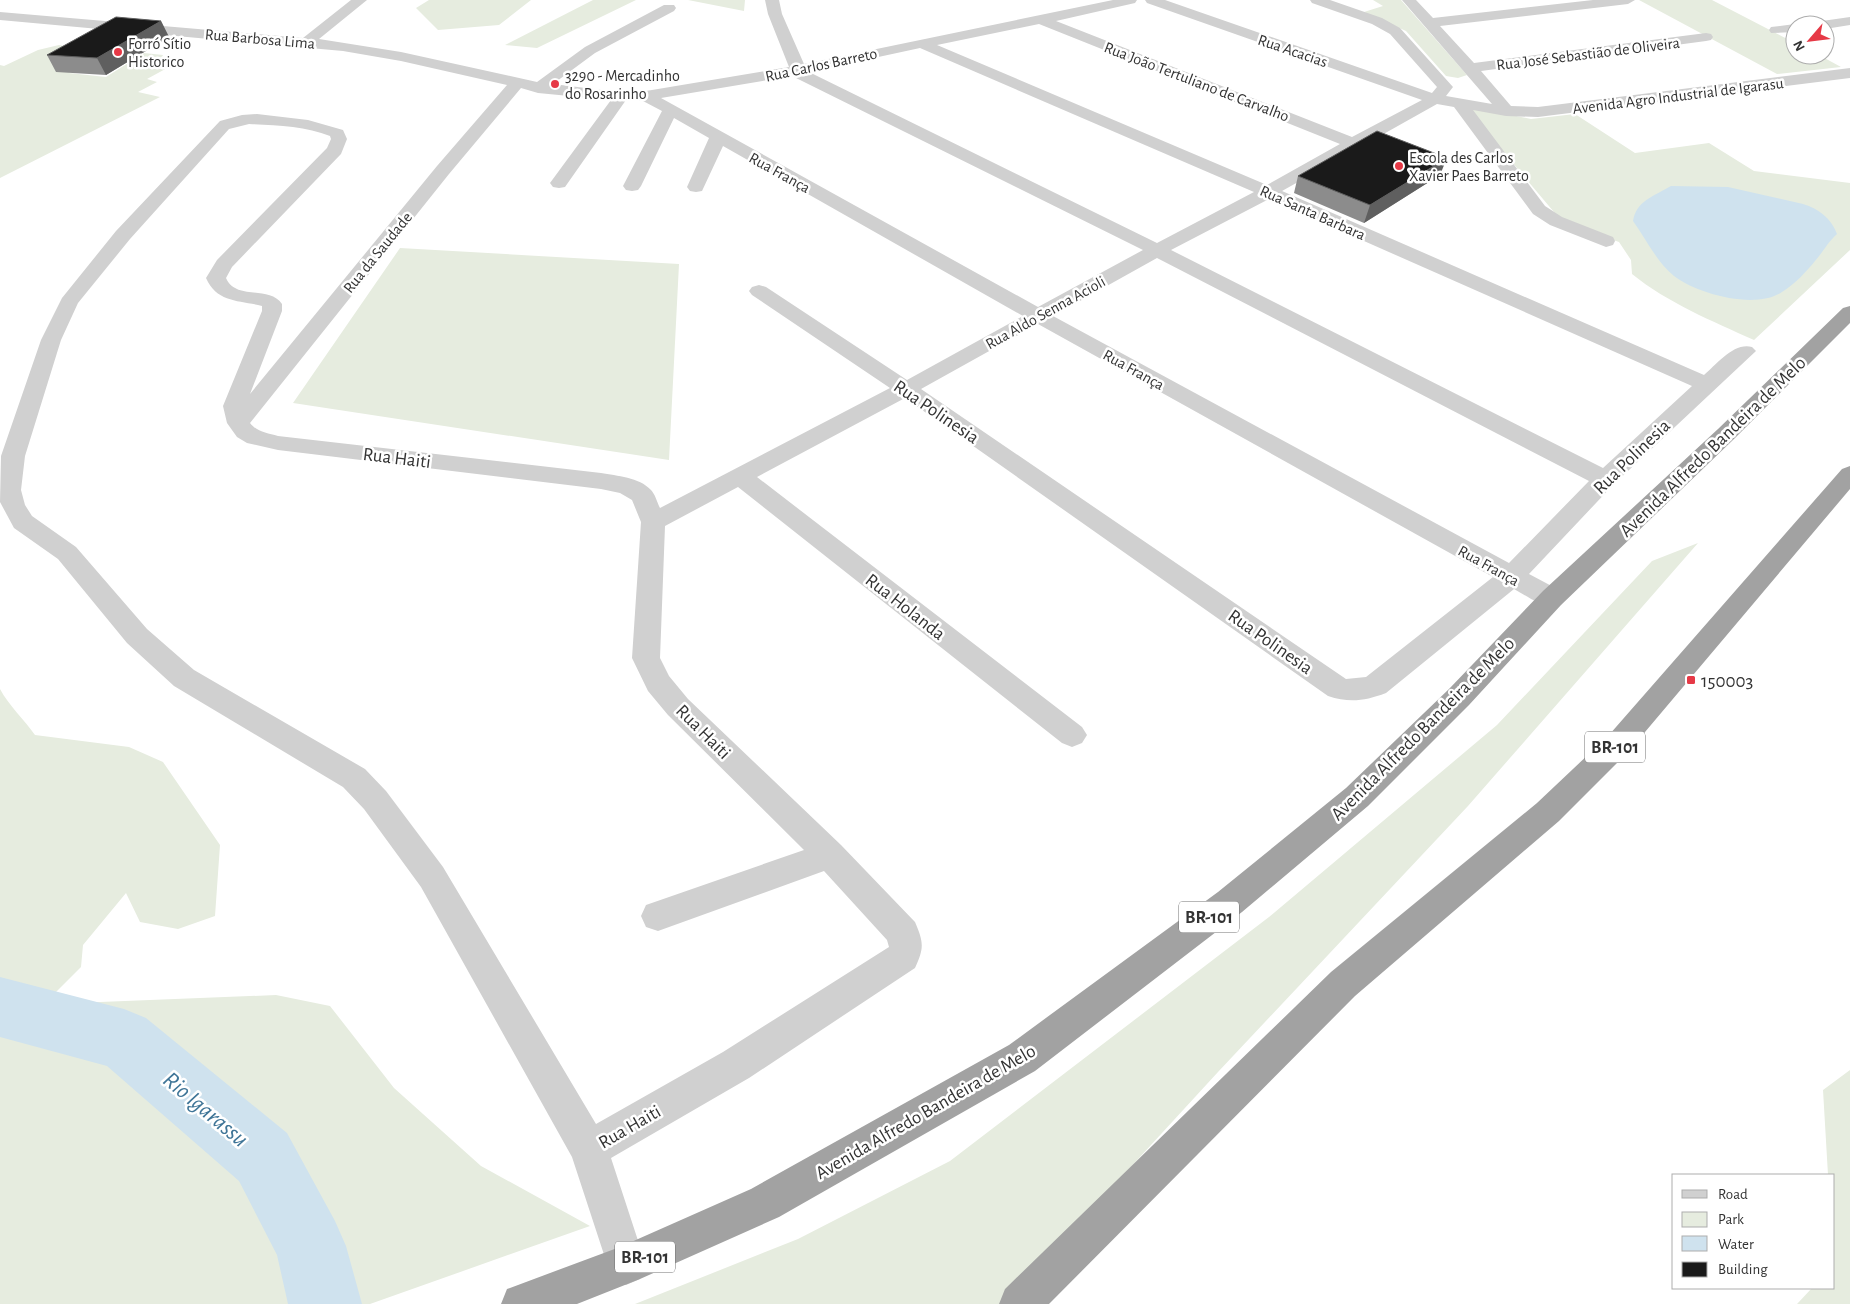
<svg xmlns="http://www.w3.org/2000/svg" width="1850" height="1304" viewBox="0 0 1850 1304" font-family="'Alegreya Sans',sans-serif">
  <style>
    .green { fill: #e6ecdf }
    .water { fill: #cfe2ee }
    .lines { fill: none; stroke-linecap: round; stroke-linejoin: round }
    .river { fill: #cfe2ee; fill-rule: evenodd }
    .minor { fill: #d0d0d0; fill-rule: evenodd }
    .trunk { fill: #a2a2a2; fill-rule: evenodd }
    .wall { fill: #8c8c8c }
    .shaded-wall { fill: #5f5f5f }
    .building { fill: #1a1a1a; stroke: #5f5f5f }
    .poi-dot { fill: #e63946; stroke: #fff; stroke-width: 2 }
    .labels { text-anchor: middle; stroke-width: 5; stroke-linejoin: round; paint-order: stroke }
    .far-street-label { font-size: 16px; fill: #333; stroke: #fff }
    .far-poi-label { font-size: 16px; fill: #333; stroke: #fff; text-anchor: start }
    .shield { fill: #fff; stroke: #707070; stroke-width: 1 }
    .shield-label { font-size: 18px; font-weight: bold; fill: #333 }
    .street-label { font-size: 19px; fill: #333; stroke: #fff }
    .poi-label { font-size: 19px; fill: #333; stroke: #fff; text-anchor: start }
    .near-water-label { font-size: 24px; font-style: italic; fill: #3f7597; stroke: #fff }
  </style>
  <rect width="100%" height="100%" fill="#fff"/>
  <path class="green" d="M 429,0 L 531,0 L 499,25 L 438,30 L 416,8 Z
    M 593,0 L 636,0 L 537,48 L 505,45 Z
    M 688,0 L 745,0 L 744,11 Z
    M 1373,0 L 1401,0 L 1467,75 L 1458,78 L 1446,76 L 1406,31 L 1364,12 L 1383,6 Z
    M 1639,0 L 1712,0 L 1795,43 L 1795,55 L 1819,55 L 1841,67 L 1777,74 Z
    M 59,45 L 90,51 L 69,73 L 106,77 L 144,53 L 163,55 L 161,59 L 173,60 L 169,67 L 147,79 L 157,82 L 138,92 L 160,97 L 0,178 L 0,65 L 4,66 L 38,50 Z
    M 1477,108 L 1531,119 L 1575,114 L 1635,153 L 1709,143 L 1754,171 L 1850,183 L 1850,250 L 1754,340 C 1712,321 1668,303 1632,274 L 1631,260 L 1619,242 L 1578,228 L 1559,218 L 1469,111 Z
    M 400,248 L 679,264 L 669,460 L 293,403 Z
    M 1698,543 L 1468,806 L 1218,1072 L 1027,1280 L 1002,1304 L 635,1304 L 798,1239 L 950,1161 L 1269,917 L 1497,725 L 1652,561 Z
    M 0,689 C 9,706 24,719 35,735 L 129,747 L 163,762 L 220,845 L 215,916 L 178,929 L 140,922 L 126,893 L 83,945 L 81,967 L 54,994 L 75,1003 L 276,995 L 330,1006 L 394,1088 L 481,1166 L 590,1226 L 370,1304 L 0,1304 Z
    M 1850,1070 L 1850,1304 L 1797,1304 L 1812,1288 L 1834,1288 L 1834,1175 L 1828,1175 L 1823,1090 Z"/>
  <path class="water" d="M 1671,186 L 1728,187 L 1803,204 C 1819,209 1831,218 1837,234 C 1828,242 1823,252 1815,261 C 1807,271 1794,285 1782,292 C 1756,310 1697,294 1674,276 C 1656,261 1646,239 1633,221 C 1636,201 1654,196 1671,186 Z"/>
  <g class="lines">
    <path class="river" d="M 0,977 L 124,1009 L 146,1018 L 287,1133 L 335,1221 L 346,1246 L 362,1304 L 288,1304 L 277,1255 L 239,1181 L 107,1066 L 0,1037 Z"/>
    <path class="minor" d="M 351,0 L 367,0 L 319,39 L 401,52 L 537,82 L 585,47 L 664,5 L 674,5 L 676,8 L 674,11 L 595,53 L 553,84 L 610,91 L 646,91 L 789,67 L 768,14 L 765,0 L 779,0 L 782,14 L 804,64 L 1113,0 L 1137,0 L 1135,3 L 1056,21 L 1352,137 L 1422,100 L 1147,3 L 1145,0 L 1165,0 L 1432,93 L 1437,87 L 1390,34 L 1372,24 L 1312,3 L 1310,0 L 1330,0 L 1382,18 L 1400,28 L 1453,87 L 1446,96 L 1492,104 L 1402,0 L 1416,0 L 1433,18 L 1593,0 L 1635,0 L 1628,4 L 1440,26 L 1474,63 L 1706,33 L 1711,34 L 1713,37 L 1711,40 L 1706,41 L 1481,71 L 1511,106 L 1538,107 L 1850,68 L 1850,78 L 1538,117 L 1506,116 L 1473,110 L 1545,206 L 1562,217 L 1613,237 L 1615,241 L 1613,245 L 1606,247 L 1550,225 L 1533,214 L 1454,107 L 1437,104 L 1282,191 L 1704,375 C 1717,364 1734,342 1752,347 L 1756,351 L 1613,485 L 1529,574 L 1561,591 L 1565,598 L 1561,605 C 1544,610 1529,597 1514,589 L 1386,693 C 1365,701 1349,703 1328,696 L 905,398 L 757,477 L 1082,727 L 1087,735 L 1082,743 L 1072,747 L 1062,743 L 738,487 L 665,526 L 660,658 L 669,676 L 688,699 L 841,845 L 915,922 C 924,943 924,948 915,968 L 749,1078 L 611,1158 L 646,1265 L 640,1279 L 626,1285 L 612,1279 L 572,1157 L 421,887 L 364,809 L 343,787 L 174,686 L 127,643 L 58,559 L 14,528 L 0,502 L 1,456 L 41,340 L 62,298 L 116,231 L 220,121 L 242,115 L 257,114 L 308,120 L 343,130 L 347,139 L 341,154 L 232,267 L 226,278 C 236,301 269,285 282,304 L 282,311 L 250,394 L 437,166 L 507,85 L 401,61 L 343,51 L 0,20 L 0,12 L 303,38 ZM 1039,24 L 1340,144 L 1267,185 L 937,45 ZM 920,48 L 1254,192 L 1157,243 L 809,72 ZM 792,76 L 1143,250 L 1038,307 L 661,98 ZM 521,88 L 538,93 L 611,100 L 550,183 L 553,187 L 559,188 L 565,187 L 626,100 L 643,101 L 662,111 L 623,186 L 626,190 L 632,191 L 638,190 L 641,186 L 674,118 L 709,138 L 687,187 L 690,191 L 696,192 L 702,191 L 723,146 L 1023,316 L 907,380 L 766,287 L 759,285 L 752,287 L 749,291 L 752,295 L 890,388 L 660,508 C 657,502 655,494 651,490 C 639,477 617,476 601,473 L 278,436 C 267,433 257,432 250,423 L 449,174 ZM 249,124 C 275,125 306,126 330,136 L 331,139 L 327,148 L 217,260 L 206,278 C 217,303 239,300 262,306 L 262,311 L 223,406 L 227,423 L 237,437 L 247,443 L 278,450 L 601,489 L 620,493 L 632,500 L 641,522 L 632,658 L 648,691 L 668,715 L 804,850 L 646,905 L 641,916 L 646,927 L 658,931 L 824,871 L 887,940 L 889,947 L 723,1052 L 596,1124 L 443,867 L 386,791 L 365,769 L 194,670 L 147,629 L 76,547 L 32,516 L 25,505 L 21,490 L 25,456 L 61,340 L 78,303 L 130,239 L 229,129 ZM 1269,199 L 1692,386 L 1603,468 L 1171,250 ZM 1157,258 L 1589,481 L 1509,563 L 1053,316 ZM 1038,324 L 1493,577 L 1366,677 L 1346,679 L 921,389 Z
      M 1850,17 L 1850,25 L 1825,29 L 1825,25 L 1813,25 L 1815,22 Z
      M 1795,24 L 1800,25 L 1795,25 L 1795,32 L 1771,33 L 1769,30 L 1771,27 Z"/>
    <path class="trunk" d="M 1850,306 L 1850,323 L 1734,439 L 1561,605 L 1469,705 L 1368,806 L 1242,912 L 1035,1071 L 779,1217 L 640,1279 L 577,1304 L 501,1304 L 507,1289 L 620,1247 L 751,1189 L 1009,1045 L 1218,892 L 1346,788 L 1449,689 L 1543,591 L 1718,429 L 1843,308 Z
      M 1850,466 L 1850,489 L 1629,751 L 1559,821 L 1355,996 L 1049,1304 L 999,1304 L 1005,1289 L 1331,972 L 1537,803 L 1609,735 L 1842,469 Z"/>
  </g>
  <path class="wall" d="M 161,21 L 169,37 L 106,75 L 56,72 L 47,55 Z
    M 1440,175 L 1364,223 L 1294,193 L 1298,176 Z"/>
  <path class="shaded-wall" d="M 161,21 L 169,37 L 106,75 L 97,58 Z
    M 1447,158 L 1440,175 L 1364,223 L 1370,205 Z"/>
  <path class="building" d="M 116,17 L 161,21 L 97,58 L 47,55 Z
    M 1377,131 L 1447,158 L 1370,205 L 1298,176 Z"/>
  <g class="poi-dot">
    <circle cx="118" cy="52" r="5"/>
    <circle cx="555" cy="84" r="5"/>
    <circle cx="1399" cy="166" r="5"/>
    <rect x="1686" y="675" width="10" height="10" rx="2.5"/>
  </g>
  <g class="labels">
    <g class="far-street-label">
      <text transform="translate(260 38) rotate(5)" y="6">Rua Barbosa Lima</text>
      <text transform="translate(1293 50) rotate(19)" y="6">Rua Acacias</text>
      <text transform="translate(1588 53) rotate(-7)" y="6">Rua José Sebastião de Oliveira</text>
      <text transform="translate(821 64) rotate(-12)" y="6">Rua Carlos Barreto</text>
      <text transform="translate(1197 81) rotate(21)" y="6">Rua João Tertuliano de Carvalho</text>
      <text transform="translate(1678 95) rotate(-7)" y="6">Avenida Agro Industrial de Igarasu</text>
      <text transform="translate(780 172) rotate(29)" y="6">Rua França</text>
      <text transform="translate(1313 212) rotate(24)" y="6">Rua Santa Barbara</text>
      <text transform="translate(377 252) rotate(-51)" y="6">Rua da Saudade</text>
      <text transform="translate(1045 312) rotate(-29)" y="6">Rua Aldo Senna Acioli</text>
      <text transform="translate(1134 369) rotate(29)" y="6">Rua França</text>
      <text transform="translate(1489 565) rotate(29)" y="6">Rua França</text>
    </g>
    <g class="far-poi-label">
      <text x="128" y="49">Forró Sítio<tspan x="128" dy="18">Historico</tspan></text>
      <text x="565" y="81">3290 - Mercadinho<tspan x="565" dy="18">do Rosarinho</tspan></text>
      <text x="1409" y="163">Escola des Carlos<tspan x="1409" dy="18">Xavier Paes Barreto</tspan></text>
    </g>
    <g class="shield">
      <rect x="1585" y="731.5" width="60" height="31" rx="4"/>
      <rect x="1179" y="901.5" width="60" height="31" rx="4"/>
      <rect x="615" y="1241.5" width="60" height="31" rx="4"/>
    </g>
    <g class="shield-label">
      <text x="1615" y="753">BR-101</text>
      <text x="1209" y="923">BR-101</text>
      <text x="645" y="1263">BR-101</text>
    </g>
    <g class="street-label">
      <text transform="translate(937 411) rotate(34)" y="7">Rua Polinesia</text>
      <text transform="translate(1712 446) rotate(-44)" y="7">Avenida Alfredo Bandeira de Melo</text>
      <text transform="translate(1631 456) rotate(-44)" y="7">Rua Polinesia</text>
      <text transform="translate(397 457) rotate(7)" y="7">Rua Haiti</text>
      <text transform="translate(906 606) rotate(38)" y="7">Rua Holanda</text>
      <text transform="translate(1271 641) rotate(35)" y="7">Rua Polinesia</text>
      <text transform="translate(1422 728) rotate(-45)" y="7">Avenida Alfredo Bandeira de Melo</text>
      <text transform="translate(704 731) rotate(45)" y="7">Rua Haiti</text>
      <text transform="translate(925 1111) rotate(-30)" y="7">Avenida Alfredo Bandeira de Melo</text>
      <text transform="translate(629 1126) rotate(-30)" y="7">Rua Haiti</text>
    </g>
    <g class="poi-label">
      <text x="1701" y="687">150003</text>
    </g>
    <g class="near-water-label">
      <text transform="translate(206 1109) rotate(40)" y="8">Rio Igarassu</text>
    </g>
  </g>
  <rect x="1672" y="1174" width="162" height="115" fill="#ffffff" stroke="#adadad"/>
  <rect x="1682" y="1190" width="25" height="8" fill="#d0d0d0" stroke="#adadad"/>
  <text x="1718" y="1199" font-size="15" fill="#333333">Road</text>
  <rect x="1682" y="1212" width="25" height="15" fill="#e6ecdf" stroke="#adadad"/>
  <text x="1718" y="1224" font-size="15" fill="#333333">Park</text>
  <rect x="1682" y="1236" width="25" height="15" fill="#cfe2ee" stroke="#adadad"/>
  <text x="1718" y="1249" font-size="15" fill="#333333">Water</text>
  <rect x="1682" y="1262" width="25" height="15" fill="#1a1a1a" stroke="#adadad"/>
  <text x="1718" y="1274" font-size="15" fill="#333333">Building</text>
  <g transform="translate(1810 40) rotate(242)"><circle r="24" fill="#ffffff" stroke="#adadad"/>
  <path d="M0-4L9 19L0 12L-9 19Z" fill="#e63946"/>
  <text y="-8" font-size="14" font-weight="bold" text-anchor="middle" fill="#333333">N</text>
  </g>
</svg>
